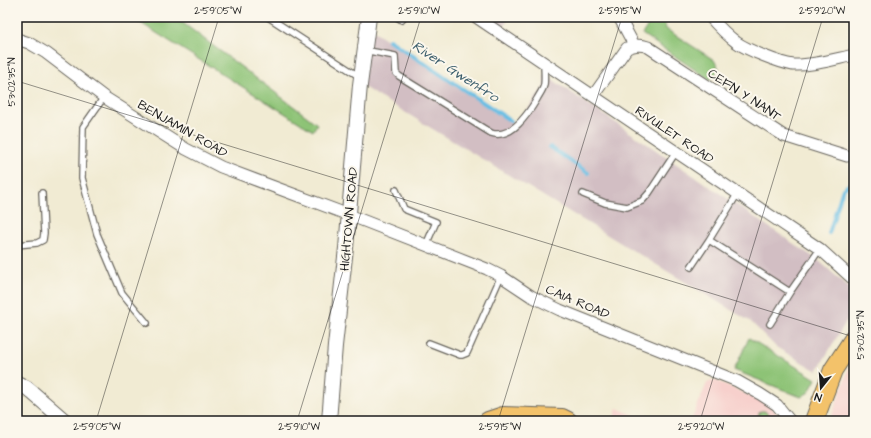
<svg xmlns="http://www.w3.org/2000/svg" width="871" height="438" viewBox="0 0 871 438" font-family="'Architects Daughter',sans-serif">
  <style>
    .built { fill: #f7d0cc }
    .industrial { fill: #d2bec3 }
    .green { fill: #8dc376; stroke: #547049 }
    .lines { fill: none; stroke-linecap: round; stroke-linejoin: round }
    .stream { stroke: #68bee4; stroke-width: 4 }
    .service-casing { stroke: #67645c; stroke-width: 8 }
    .minor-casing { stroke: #67645c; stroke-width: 13 }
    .tertiary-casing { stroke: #67645c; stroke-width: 16 }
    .primary-casing { stroke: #67645c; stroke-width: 20 }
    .service { stroke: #fff; stroke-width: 5.5 }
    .minor { stroke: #fff; stroke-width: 11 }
    .tertiary { stroke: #fff; stroke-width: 14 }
    .primary { stroke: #f3c26a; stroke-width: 18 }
    .ticks { fill: none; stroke: #1c1c1c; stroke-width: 1; stroke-opacity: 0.45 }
    .labels { text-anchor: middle; stroke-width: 4; stroke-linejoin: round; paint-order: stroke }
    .street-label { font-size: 13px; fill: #1c1c1c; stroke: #fbf7ec }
    .water-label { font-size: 14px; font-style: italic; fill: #3a5d6c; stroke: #fbf7ec }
    .neatline { fill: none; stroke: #1c1c1c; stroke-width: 1.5 }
    .ticks-label { font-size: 10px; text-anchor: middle; fill: #1c1c1c }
  </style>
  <rect width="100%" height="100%" fill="#fbf7ec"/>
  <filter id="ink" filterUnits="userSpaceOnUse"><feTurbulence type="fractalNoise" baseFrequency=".025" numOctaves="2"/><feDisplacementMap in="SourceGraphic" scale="8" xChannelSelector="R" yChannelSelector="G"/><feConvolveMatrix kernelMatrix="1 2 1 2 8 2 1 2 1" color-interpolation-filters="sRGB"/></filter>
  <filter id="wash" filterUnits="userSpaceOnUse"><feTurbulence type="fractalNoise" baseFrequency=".012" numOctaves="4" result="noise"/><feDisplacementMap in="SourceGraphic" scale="16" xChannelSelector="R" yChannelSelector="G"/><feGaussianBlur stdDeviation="0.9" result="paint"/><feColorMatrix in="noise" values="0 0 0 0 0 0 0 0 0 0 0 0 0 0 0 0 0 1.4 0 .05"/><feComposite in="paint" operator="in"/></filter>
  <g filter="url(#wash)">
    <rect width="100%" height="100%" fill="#f1ebd3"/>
    <path class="built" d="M 854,361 L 854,421 L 830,421 L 850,365 Z
      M 715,380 L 768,404 L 775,411 L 779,421 L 691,421 L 707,383 Z
      M 617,408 L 647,421 L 613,421 Z"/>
    <path class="industrial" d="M 476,17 L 510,17 L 499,33 Z
      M 368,27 L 517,125 L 544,86 L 544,74 L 819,261 L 854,292 L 854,308 L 817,371 L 776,347 L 751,322 L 360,85 Z"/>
    <path class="green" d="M 131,17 L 175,17 L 317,124 L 313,131 Z
      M 654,17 L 664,22 L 666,29 L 714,60 L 719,69 L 710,80 L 642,34 Z
      M 749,338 L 816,379 L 809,392 L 801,397 L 734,370 Z
      M 760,411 L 765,411 L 771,418 L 772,421 L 756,421 Z"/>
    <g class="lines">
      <path class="stream" d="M 389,40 L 511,121
        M 550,147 L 588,173
        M 829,233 L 843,189 L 854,181"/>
    </g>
  </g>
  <g filter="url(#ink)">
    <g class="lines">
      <defs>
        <path id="service" d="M 268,17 L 360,77
          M 397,17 L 402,20
          M 364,50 L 395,56 L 396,73 L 399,76 L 491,133 C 511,140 528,114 537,99 C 539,95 543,90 544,85 C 545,78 544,70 544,64
          M 104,97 L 83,127 L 82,178 L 97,234 L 122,293 L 147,323
          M 396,190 L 404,209 L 436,222 L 426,245
          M 738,193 L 709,240 L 790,292 L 820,249
          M 583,194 L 605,203 L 627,207 L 642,201 L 649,193 L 676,152
          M 17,245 L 37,243 L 43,240 L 44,233 L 42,193
          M 691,267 L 709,240
          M 770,324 L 790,292
          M 429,343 L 460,355 L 462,355 L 467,353 L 501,276"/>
        <path id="minor" d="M 476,17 L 820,249 L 854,280
          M 619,17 L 634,45
          M 710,17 C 718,26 727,35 736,42 C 747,50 780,63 793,65 C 813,66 835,59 854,55
          M 17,39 L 29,43 L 46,53 L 104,97 L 186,149 L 221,167 L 349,215 L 487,269 L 501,276 L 531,296 L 560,310 L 737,381 L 760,394 L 777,405 L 790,421
          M 593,96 L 627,48 C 635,45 640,44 648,47 L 784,136 L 847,156"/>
        <path id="tertiary" d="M 17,383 L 27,388 L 65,421
          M 329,421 L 335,346 L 346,248 L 360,85 L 369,17"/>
        <path id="primary" d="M 488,421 L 503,416 L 562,418 L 568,421
          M 814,421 L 833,370 L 854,338"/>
      </defs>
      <use href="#service" class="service-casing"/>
      <use href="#minor" class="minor-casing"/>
      <use href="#tertiary" class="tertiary-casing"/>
      <use href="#primary" class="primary-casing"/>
      <use href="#service" class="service"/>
      <use href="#minor" class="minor"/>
      <use href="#tertiary" class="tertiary"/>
      <use href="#primary" class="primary"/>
    </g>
  </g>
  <path class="ticks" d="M 17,20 L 18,17M 17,81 L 854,337M 17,415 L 37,421M 96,421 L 219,17M 297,421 L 421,17M 498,421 L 622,17M 700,421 L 823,17"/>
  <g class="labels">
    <g class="street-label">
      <text transform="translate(745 94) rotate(33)" y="5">CEFN Y NANT</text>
      <text transform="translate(183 128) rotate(30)" y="5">BENJAMIN ROAD</text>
      <text transform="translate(675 134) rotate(34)" y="5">RIVULET ROAD</text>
      <text transform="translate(348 219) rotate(-85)" y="5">HIGHTOWN ROAD</text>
      <text transform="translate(578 301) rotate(23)" y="5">CAIA ROAD</text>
    </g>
    <g class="water-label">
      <text transform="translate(456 71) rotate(33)" y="5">River Gwenfro</text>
    </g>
  </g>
  <rect width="871" height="438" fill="none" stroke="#fbf7ec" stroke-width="44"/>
  <g transform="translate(821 388) rotate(197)" stroke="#fbf7ec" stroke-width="3" paint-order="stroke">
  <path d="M0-3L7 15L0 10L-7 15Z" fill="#1c1c1c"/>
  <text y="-6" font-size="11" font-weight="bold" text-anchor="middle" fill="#1c1c1c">N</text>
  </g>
  <rect x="22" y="22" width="827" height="394" class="neatline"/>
  <g class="ticks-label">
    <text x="218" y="14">2°59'05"W</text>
    <text x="419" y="14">2°59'10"W</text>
    <text x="620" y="14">2°59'15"W</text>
    <text x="822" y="14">2°59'20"W</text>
    <text transform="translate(11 82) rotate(-90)" y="4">53°02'35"N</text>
    <text transform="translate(860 335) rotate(-90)" y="4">53°02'35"N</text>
    <text x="97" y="430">2°59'05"W</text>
    <text x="299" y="430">2°59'10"W</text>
    <text x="500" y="430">2°59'15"W</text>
    <text x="701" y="430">2°59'20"W</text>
  </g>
</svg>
